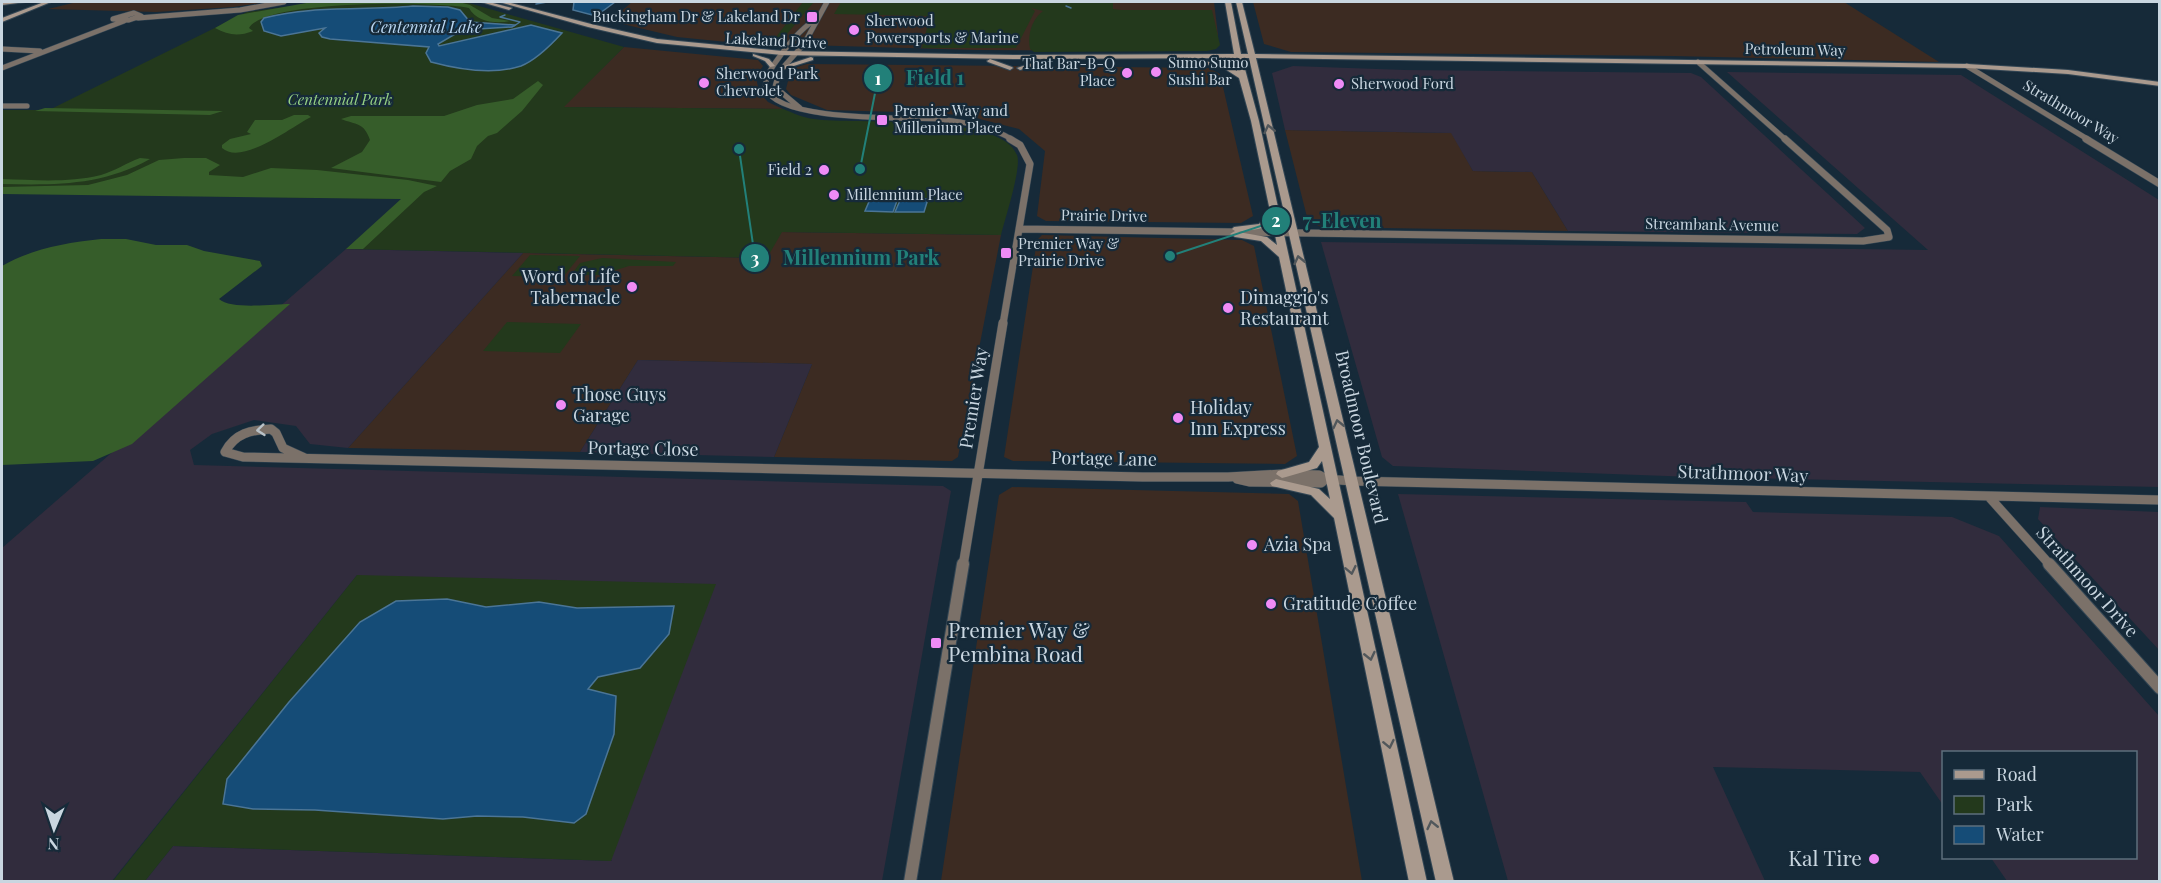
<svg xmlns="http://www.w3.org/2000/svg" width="2161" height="883" viewBox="0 0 2161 883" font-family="'Playfair Display',serif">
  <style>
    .commercial { fill: #3c2b22 }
    .industrial { fill: #312c3d }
    .green { fill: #23391c }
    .forest { fill: #365d2a }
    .water { fill: #154c77; stroke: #4b7596; stroke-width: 1.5 }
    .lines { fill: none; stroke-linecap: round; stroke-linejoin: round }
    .stream { stroke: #4b7596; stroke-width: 1.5 }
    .street-far3-casing { stroke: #334654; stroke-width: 6 }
    .street-far2-casing { stroke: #334654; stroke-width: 8 }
    .street-far1-casing { stroke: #334654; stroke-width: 10 }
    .street-casing { stroke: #334654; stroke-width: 14 }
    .secondary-casing { stroke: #334654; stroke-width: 2 }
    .street-far3 { stroke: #7b7169; stroke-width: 5 }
    .street-far2 { stroke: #7b7169; stroke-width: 7 }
    .street-far1 { stroke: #7b7169; stroke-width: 9 }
    .street { stroke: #7b7169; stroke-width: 12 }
    .secondary { fill: #aa9a8e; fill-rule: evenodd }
    .oneway { stroke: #51575b }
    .oneway2 { stroke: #b9c2c8 }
    .poi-dot { fill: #ef8bf6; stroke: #162a39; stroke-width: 2 }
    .labels { text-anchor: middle; stroke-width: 4.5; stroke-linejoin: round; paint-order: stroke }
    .far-poi-label { font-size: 15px; fill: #c9d6e0; stroke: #162a39; text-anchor: start }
    .far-street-label { font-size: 15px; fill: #c9d6e0; stroke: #162a39 }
    .far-park-label { font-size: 15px; font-style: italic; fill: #96d184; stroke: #162a39 }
    .far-water-label { font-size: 16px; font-style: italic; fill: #b9d6f1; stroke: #162a39 }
    .poi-label { font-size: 18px; fill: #c9d6e0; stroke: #162a39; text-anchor: start }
    .street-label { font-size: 18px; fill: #c9d6e0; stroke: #162a39 }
    .near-poi-label { font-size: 21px; fill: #c9d6e0; stroke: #162a39; text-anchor: start }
    .leader { fill: none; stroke: #228079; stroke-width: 2 }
    .callout-dot { fill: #228079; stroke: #162a39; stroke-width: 2 }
    .mark-label { font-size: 18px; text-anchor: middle; font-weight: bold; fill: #fff }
    .callout-label { font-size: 20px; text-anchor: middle; font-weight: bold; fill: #228079; stroke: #162a39; stroke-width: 4.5; stroke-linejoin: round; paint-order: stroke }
  </style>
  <rect width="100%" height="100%" fill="#162a39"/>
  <path class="commercial" d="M 77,2 L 268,2 L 233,7 L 156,12 L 48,9 Z
    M 632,2 L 1214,2 L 1218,35 L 1207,49 L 1192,51 L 976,50 L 737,43 L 677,37 L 610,21 Z
    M 1253,2 L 1844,2 L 1939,62 L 1673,56 L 1291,52 L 1264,44 Z
    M 624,47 L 758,60 L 763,66 L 756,77 L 759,92 L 768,102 L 783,109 L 563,107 Z
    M 807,64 L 1209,68 L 1220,74 L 1253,216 L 1241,223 L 1046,221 L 1037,216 L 1045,151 L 1019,129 L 968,116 L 936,113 L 827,110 L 791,95 L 786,89 L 790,73 L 797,67 Z
    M 1285,130 L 1452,133 L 1473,171 L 1532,172 L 1568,231 L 1321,227 L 1308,221 Z
    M 781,232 L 1001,235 L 958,457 L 952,461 L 774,457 L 812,364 L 638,360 L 580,452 L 348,448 L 523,253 L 766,258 Z
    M 1042,235 L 1242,240 L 1254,246 L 1297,456 L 1285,464 L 1013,461 L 1004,457 L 1037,240 Z
    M 1012,487 L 1289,494 L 1298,501 L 1362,881 L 941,881 L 999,495 Z"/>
  <path class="industrial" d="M 1293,66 L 1405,70 L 1691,73 L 1701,77 L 1865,228 L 1857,234 L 1568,231 L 1532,172 L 1473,171 L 1451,133 L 1285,130 L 1272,73 Z
    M 1727,72 L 1961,75 L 2159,200 L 2159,487 L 1694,477 L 1393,466 L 1382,457 L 1321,242 L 1928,250 Z
    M 346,249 L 523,253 L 348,448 L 310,444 L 296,426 L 254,420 L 212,434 L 190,450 L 194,465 L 943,486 L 951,491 L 882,881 L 145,881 L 173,846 L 612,861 L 357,575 L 112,881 L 2,881 L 2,548 Z
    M 638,360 L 812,364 L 774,457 L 580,452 Z
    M 1398,494 L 1746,502 L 1753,512 L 1952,517 L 1999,536 L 2159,716 L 2159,881 L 2007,881 L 1991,858 L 2136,858 L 2136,752 L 1944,752 L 1943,805 L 1920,772 L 1713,767 L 1765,881 L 1508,881 Z
    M 2040,507 L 2159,512 L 2159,650 L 2038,519 Z"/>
  <path class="green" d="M 325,2 L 465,2 L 624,47 L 564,107 L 783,109 C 793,113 804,118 814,119 C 853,125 1001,112 1017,155 C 1022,167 1005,219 1001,235 L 782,232 L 767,258 L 346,249 L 408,199 L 2,193 L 2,110 L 49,110 L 247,12 Z
    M 803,2 L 814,2 L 781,41 L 776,37 Z
    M 841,2 L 1113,2 L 1113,9 L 1121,10 L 1212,10 L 1220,45 L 1216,49 L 1207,51 L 1034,52 L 1030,49 C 1027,35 1032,19 1043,11 L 1031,8 L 1035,11 L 1016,48 L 922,48 L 930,16 L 834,14 Z
    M 530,255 L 580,256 L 563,277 L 512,276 Z
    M 602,258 L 676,262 L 673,266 L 629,266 L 600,275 L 571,275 L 580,263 Z
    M 507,322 L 581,324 L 560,353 L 483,351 Z
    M 357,575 L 716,584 L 611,861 L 173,846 L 145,881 L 112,882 Z"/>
  <path class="forest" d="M 312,2 L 459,2 L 470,5 L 492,18 L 510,21 C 496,24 476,22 469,8 C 434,1 264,0 249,28 L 253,31 C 238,37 228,35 215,28 L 238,15 Z
    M 538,81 L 543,85 L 522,111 L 497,133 L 488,136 L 477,146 L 471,159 L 450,171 L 441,182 L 331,168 L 362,152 L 370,140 C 364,122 356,125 341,119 L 351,116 L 444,116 L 477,105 L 513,99 Z
    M 45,108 L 223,111 L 210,115 L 35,111 Z
    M 294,115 L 308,115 L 311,117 C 291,127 242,166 222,148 L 222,145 L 230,139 L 251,134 L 247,132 L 255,120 L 282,120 Z
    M 140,158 L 150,159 C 101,186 56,185 2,184 L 2,179 C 35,180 68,183 101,175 C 115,171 126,163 140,158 Z
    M 184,158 L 206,158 L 220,165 L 209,172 L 209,175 L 243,177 L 271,168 L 317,170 L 408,180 L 437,186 L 424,192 L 363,249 L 346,249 L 401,199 L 2,194 L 2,187 L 88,185 L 127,175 L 159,160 Z
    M 101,239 L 126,239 L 156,245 L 187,245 L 204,251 L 260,261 L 262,266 L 219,299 C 231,310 274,304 290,304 L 132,444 L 93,461 L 2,465 L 2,266 C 34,248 65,243 101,239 Z"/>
  <path class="water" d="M 574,2 L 615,2 L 596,16 L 573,10 Z
    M 413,6 L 448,7 L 460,10 L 470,22 L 515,25 L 512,27 L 462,30 L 438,44 L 439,46 L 531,25 L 562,33 C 551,45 536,60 521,66 C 494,75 457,69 431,62 L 426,53 L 429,47 L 330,39 L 322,37 L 319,33 L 325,28 L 281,36 L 264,31 L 261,22 L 264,18 C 313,5 363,11 413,6 Z
    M 871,197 L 898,198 L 893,212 L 865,211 Z
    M 901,198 L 928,199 L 924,212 L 895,212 Z
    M 447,599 L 486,607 L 539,602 L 577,608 L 674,606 L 669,634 L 640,668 L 598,677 L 588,689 L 616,696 L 614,734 L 586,814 L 574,823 L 523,817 L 477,816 L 443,819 L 315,810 L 253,809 L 223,804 L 227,779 L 289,702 L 360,622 L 396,601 Z"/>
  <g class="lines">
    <path class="stream" d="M 536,4 L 547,2
      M 1066,6 L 1071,8
      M 505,15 L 500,17 L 520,22 L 514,26"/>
    <defs>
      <path id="street-far3" d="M 134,13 L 141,16 L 129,20 L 113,19 Z
        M 138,18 L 240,10 L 284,2
        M 816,19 C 799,30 787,46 775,63 C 771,69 764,79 766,88 C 776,122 907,117 938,119 C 964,122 991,126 1013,140
        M 2,49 L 40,51
        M 1698,62 L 1786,140
        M 1967,66 L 2089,140
        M 2,68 L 124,21
        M 2,106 L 27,106
        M 800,108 L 775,87 L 779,72 L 804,44 L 827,2"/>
      <path id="street-far2" d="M 2086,139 L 2160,184
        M 1019,229 L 1863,241 L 1889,237 L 1887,230 L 1785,139
        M 1003,324 L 1030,164 L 1020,145 L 1010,139"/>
      <path id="street-far1" d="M 305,458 L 283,448 L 276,433 L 271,429 C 251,430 235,433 225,452 L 243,457 L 1143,477 L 1228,477 L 1282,474 L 1319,475 L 1326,479 L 1352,481 L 2160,500
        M 1237,479 L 1250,482 L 1321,483 L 1326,479
        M 1990,498 L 2051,566
        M 963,566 L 1003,323"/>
      <path id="street" d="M 2049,564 L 2160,688
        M 910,882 L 963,564"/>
      <path id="secondary" d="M 2,2 L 26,2 L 2,5 Z
        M 44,2 L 51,2 L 2,22 L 2,18 Z
        M 481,2 L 489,2 L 512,8 L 509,10 Z
        M 499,2 L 507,2 L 591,24 L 657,39 L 782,51 L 1014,55 L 1234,54 L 1225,2 L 1231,2 L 1241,54 L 1248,54 L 1236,2 L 1242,2 L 1255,54 L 1967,64 L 2068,70 L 2160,82 L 2160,86 L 2068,74 L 1967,68 L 1256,58 L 1454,882 L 1436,882 L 1249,58 L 1242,58 L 1259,121 L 1427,882 L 1409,882 L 1334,518 L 1311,495 L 1272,486 L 1270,483 L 1276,479 L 1319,489 L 1330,499 L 1322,461 L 1317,468 L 1286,477 L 1282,478 L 1276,474 L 1278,471 L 1309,462 L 1319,447 L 1279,257 L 1261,241 L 1235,237 L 1230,234 L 1235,231 L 1232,229 L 1234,227 L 1259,224 L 1270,211 L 1251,121 L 1239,78 L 1225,69 L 1201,63 L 1204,61 L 1229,66 L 1237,71 L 1235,58 L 1014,59 L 782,55 L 657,43 L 588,27 ZM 1272,220 L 1277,245 L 1267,237 L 1238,232 L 1265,228 Z
        M 753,54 L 769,59 L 775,66 L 770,67 L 765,61 L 753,56 Z
        M 811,57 L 813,58 L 813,60 L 784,69 L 781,67 Z
        M 990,59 L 1012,67 L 1013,68 L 1010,70 L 988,62 L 987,61 Z
        M 1041,60 L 1043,61 L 1043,63 L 1020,70 L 1017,68 Z"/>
    </defs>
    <use href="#street-far3" class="street-far3-casing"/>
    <use href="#street-far2" class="street-far2-casing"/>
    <use href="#street-far1" class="street-far1-casing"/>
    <use href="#street" class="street-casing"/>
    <use href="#secondary" class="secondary-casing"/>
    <use href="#street-far3" class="street-far3"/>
    <use href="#street-far2" class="street-far2"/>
    <use href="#street-far1" class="street-far1"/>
    <use href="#street" class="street"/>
    <use href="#secondary" class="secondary"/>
  </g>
  <defs><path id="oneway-chevron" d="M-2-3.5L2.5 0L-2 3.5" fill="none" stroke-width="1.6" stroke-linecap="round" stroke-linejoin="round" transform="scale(1.5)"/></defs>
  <g class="oneway">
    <use href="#oneway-chevron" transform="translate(1269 129) rotate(-103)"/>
    <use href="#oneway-chevron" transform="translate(1299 260) rotate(-103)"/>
    <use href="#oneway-chevron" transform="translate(1338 424) rotate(-103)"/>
    <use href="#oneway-chevron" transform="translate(1351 570) rotate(78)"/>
    <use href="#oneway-chevron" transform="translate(1370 656) rotate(77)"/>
    <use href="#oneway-chevron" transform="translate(1389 744) rotate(78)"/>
    <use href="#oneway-chevron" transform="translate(1432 825) rotate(-103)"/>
  </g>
  <use class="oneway2" href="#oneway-chevron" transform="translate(261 430) rotate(174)"/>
  <g class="poi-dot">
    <rect x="806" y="11" width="12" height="12" rx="3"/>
    <circle cx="854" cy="30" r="6"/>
    <circle cx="1156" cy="72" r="6"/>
    <circle cx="1127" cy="73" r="6"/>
    <circle cx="704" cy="83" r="6"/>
    <circle cx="1339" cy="84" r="6"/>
    <rect x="876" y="114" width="12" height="12" rx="3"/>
    <circle cx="824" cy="170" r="6"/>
    <circle cx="834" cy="195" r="6"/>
    <rect x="1000" y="247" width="12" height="12" rx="3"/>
    <circle cx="632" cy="287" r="6"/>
    <circle cx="1228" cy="308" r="6"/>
    <circle cx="561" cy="405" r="6"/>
    <circle cx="1178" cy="418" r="6"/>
    <circle cx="1252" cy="545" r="6"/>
    <circle cx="1271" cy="604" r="6"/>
    <rect x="930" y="637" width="12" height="12" rx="3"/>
    <circle cx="1874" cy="859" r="6"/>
  </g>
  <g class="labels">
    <g class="far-poi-label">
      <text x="800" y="22" text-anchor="end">Buckingham Dr &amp; Lakeland Dr</text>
      <text x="866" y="26">Sherwood<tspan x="866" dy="17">Powersports &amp; Marine</tspan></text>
      <text x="1168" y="68">Sumo Sumo<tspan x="1168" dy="17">Sushi Bar</tspan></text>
      <text x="1115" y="69" text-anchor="end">That Bar-B-Q<tspan x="1115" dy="17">Place</tspan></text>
      <text x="716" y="79">Sherwood Park<tspan x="716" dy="17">Chevrolet</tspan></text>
      <text x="1351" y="89">Sherwood Ford</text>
      <text x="894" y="116">Premier Way and<tspan x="894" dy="17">Millenium Place</tspan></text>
      <text x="812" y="175" text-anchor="end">Field 2</text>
      <text x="846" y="200">Millennium Place</text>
      <text x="1018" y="249">Premier Way &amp;<tspan x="1018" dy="17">Prairie Drive</tspan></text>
    </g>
    <g class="far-street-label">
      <text transform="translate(776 41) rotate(3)" y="5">Lakeland Drive</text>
      <text transform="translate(1795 50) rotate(1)" y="5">Petroleum Way</text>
      <text transform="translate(2071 112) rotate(31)" y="5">Strathmoor Way</text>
      <text transform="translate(1104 216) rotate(1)" y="5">Prairie Drive</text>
      <text transform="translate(1712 225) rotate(1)" y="5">Streambank Avenue</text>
    </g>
    <g class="far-park-label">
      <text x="340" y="105">Centennial Park</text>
    </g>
    <g class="far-water-label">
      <text x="426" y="33">Centennial Lake</text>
    </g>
    <g class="poi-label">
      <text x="620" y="283" text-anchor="end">Word of Life<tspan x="620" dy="21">Tabernacle</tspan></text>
      <text x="1240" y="304">Dimaggio's<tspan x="1240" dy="21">Restaurant</tspan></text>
      <text x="573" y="401">Those Guys<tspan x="573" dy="21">Garage</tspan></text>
      <text x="1190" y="414">Holiday<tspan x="1190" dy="21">Inn Express</tspan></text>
      <text x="1264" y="551">Azia Spa</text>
      <text x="1283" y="610">Gratitude Coffee</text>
    </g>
    <g class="street-label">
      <text transform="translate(974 398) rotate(-81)" y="6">Premier Way</text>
      <text transform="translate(1361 437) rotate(77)" y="6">Broadmoor Boulevard</text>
      <text transform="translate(643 449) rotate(1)" y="6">Portage Close</text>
      <text transform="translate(1104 459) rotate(1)" y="6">Portage Lane</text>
      <text transform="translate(1743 474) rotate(2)" y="6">Strathmoor Way</text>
      <text transform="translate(2087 582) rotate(48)" y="6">Strathmoor Drive</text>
    </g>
    <g class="near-poi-label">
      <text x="948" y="638">Premier Way &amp;<tspan x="948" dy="24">Pembina Road</tspan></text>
      <text x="1862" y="866" text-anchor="end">Kal Tire</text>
    </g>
  </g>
  <path class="leader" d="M860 169L878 78M1170 256L1276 221M739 149L755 258"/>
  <g class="callout-dot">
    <circle cx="860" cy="169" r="6"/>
    <circle cx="1170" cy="256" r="6"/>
    <circle cx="739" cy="149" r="6"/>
    <circle cx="878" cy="78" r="15"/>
    <circle cx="1276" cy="221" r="15"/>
    <circle cx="755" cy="258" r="15"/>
  </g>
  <g class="mark-label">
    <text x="878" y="85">1</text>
    <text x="1276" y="227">2</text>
    <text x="755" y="265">3</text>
  </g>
  <g class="callout-label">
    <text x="935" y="85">Field 1</text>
    <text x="1342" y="228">7-Eleven</text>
    <text x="861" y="265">Millennium Park</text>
  </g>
  <rect width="2161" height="883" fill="none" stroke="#c9d6e0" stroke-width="6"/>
  <rect x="1942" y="751" width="195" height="108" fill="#162a39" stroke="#5e6f7c" stroke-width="1.5"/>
  <rect x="1954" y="770" width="30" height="9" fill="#aa9a8e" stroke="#5e6f7c" stroke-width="1.5"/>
  <text x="1996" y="781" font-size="18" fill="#c9d6e0">Road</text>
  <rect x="1954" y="796" width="30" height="18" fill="#23391c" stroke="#5e6f7c" stroke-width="1.5"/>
  <text x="1996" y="811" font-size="18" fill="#c9d6e0">Park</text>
  <rect x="1954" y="826" width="30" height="18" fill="#154c77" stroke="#5e6f7c" stroke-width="1.5"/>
  <text x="1996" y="841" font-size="18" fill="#c9d6e0">Water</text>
  <g transform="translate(54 829) rotate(182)" stroke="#162a39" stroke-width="4.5" paint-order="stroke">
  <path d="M0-4.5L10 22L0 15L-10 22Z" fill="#c9d6e0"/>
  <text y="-9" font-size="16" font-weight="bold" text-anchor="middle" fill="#c9d6e0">N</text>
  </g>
</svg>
